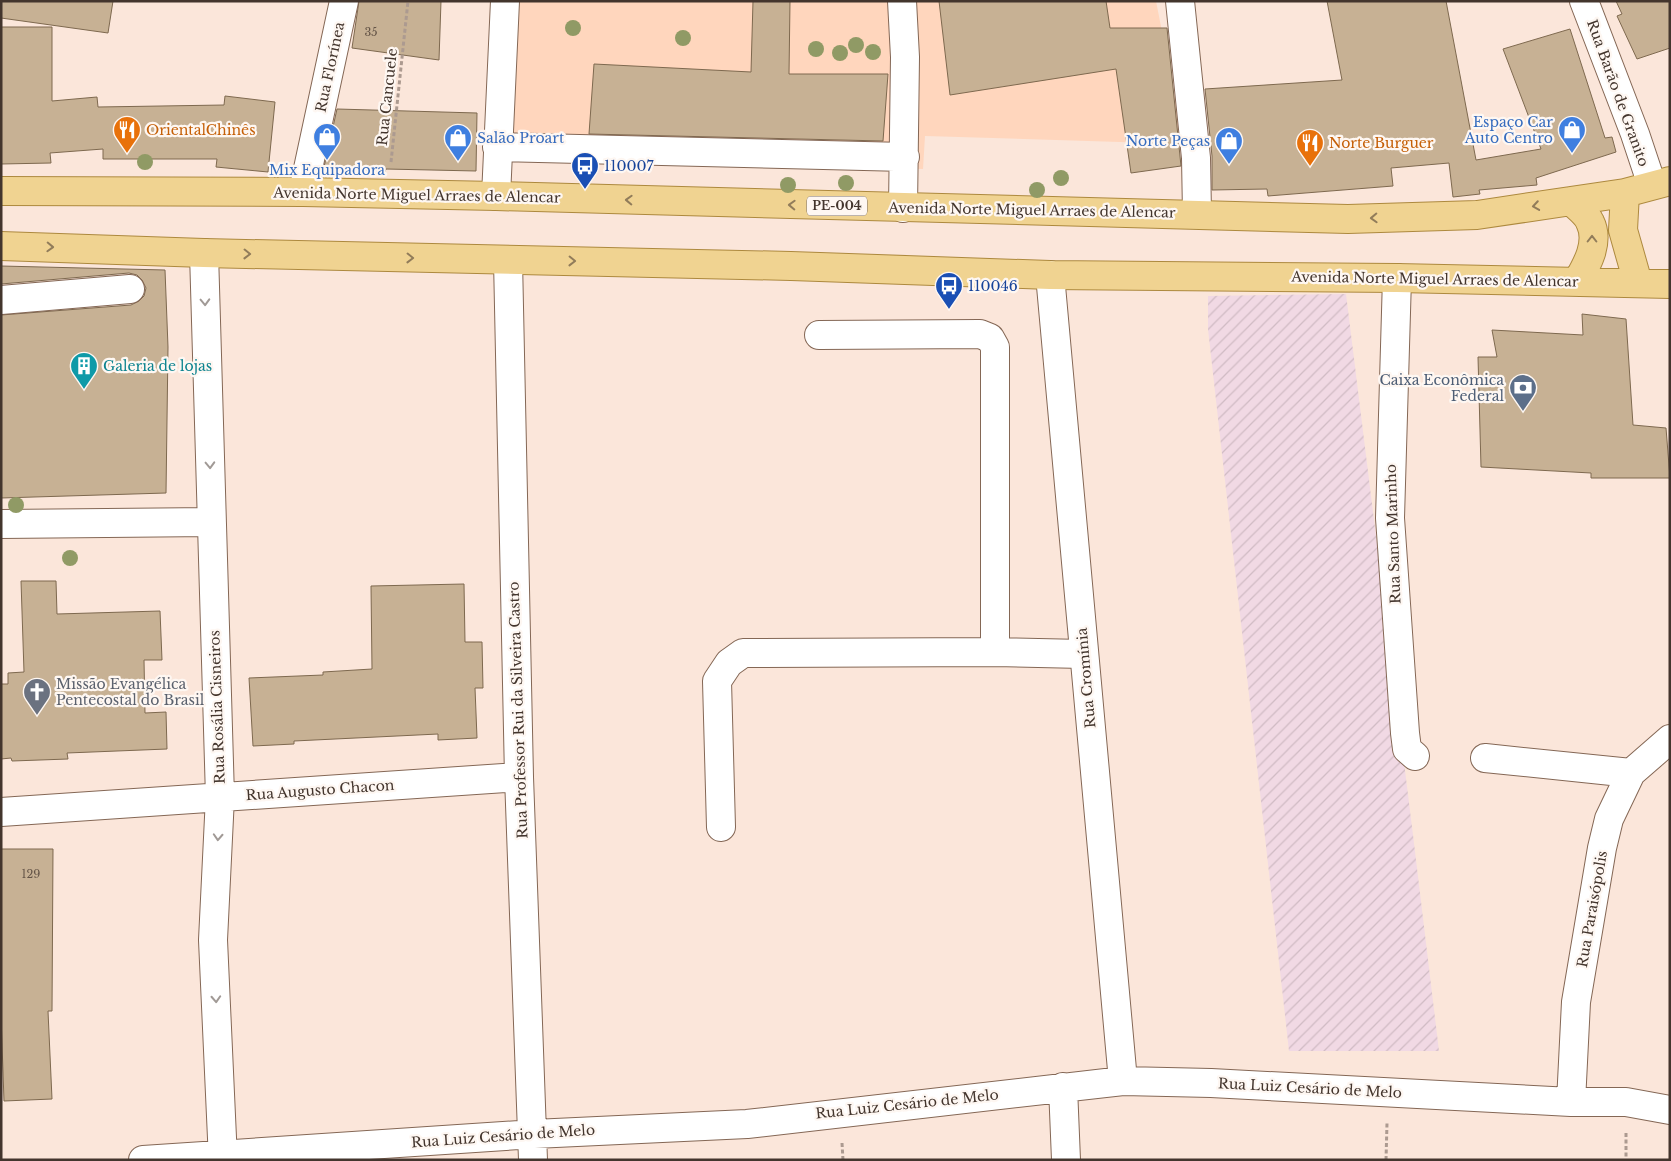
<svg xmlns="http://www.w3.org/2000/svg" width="1671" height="1161" viewBox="0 0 1671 1161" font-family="'Libre Baskerville',serif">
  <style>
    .industrial { fill: url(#industrial-furrows) }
    .built { fill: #ffd6bd }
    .building { fill: #c7b194; stroke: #7e694f }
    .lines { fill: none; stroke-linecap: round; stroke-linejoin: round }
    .minor-casing { stroke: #846755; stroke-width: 30 }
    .major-casing { stroke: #ad893e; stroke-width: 30 }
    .path { stroke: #ac9a90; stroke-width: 3; stroke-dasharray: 4 2.5; stroke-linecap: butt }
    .minor { stroke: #fff; stroke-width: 28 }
    .major { stroke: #f0d391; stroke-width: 28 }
    .tree { fill: #909a65 }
    .oneway { stroke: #917c5a }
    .oneway2 { stroke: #a19a96 }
    .labels { text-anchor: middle; stroke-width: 4.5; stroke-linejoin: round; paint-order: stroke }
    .number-label { font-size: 11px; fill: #645447 }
    .shield { fill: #fef7f2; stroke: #7b6f68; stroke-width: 1 }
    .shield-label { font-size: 12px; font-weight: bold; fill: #43352d }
    .street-label { font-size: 14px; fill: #43352d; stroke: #fef7f2 }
    .shop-label { font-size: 14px; fill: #366cbe; stroke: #fef7f2; text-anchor: end }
    .food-label { font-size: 14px; fill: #c56008; stroke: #fef7f2; text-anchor: start }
    .transit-label { font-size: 14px; fill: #164399; stroke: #fef7f2; text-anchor: start }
    .culture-label { font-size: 14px; fill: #0d838f; stroke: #fef7f2; text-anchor: start }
    .service-label { font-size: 14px; fill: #4e5e75; stroke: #fef7f2; text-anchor: end }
    .worship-label { font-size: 14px; fill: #5b616d; stroke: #fef7f2; text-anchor: start }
  </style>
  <defs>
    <pattern id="industrial-furrows" width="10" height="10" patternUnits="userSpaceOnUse" patternTransform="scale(1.25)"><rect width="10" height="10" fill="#f1d9e4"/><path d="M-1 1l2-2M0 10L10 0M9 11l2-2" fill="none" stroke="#d0bbc4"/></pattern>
  </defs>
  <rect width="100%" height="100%" fill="#fbe6da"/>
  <path class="industrial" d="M 1346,294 L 1413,835 L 1439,1051 L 1289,1051 L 1208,329 L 1208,296 Z"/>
  <path class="built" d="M 496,1 L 1156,1 L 1184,144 L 925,136 L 923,169 L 485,153 Z"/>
  <path class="building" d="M 1,1 L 113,1 L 108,33 L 1,18 Z
    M 359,1 L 441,1 L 439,60 L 352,48 Z
    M 753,1 L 790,1 L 789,74 L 888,74 L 883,141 L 589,134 L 594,64 L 751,72 Z
    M 939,1 L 1106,1 L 1110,28 L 1167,28 L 1181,166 L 1131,173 L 1116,69 L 950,95 Z
    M 1327,1 L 1446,1 L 1476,160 L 1541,149 L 1503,49 L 1570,29 L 1605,138 L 1612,137 L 1616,152 L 1536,178 L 1537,185 L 1479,190 L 1480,194 L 1453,197 L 1449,163 L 1391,168 L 1393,186 L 1268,196 L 1267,189 L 1212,190 L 1212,156 L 1205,89 L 1342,80 Z
    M 1616,1 L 1670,1 L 1670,48 L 1637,59 L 1617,16 L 1622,14 Z
    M 1,27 L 52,27 L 52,101 L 97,97 L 98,107 L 224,105 L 225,96 L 275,102 L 268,172 L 216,167 L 217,159 L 103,159 L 103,149 L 50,153 L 51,163 L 1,164 Z
    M 337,109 L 477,113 L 476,171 L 386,169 L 385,172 L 324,167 Z
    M 1,266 L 165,270 L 168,347 L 166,493 L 1,498 L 1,315 L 131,305 L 139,301 L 144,296 L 146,288 L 142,280 L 137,275 L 129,273 L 1,284 Z
    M 1582,314 L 1626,319 L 1633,425 L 1666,428 L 1670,478 L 1591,478 L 1591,473 L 1481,467 L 1478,357 L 1497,357 L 1492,330 L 1583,335 Z
    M 21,581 L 56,581 L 57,614 L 160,611 L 162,660 L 144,660 L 145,713 L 166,712 L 167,749 L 67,753 L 68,759 L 12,761 L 11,758 L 1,759 L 1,684 L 8,684 L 8,673 L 24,672 Z
    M 464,584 L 465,642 L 482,642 L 483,688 L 475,688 L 477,738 L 438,740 L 438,734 L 294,741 L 294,744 L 253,746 L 249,678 L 323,675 L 323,672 L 372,669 L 371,586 Z
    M 1,849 L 53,849 L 52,1011 L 48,1011 L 52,1099 L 4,1101 L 1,1015 Z"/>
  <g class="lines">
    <defs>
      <path id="minor" d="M 902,1 L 905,57 L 903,208
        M 1180,1 L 1196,158 L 1197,213
        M 1584,1 L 1635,134 L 1652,185
        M 497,147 L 905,157
        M 303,192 L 344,1
        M 496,196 L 505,1
        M 204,253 L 220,797 L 213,940 L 223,1160
        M 508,260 L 519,777 L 533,1160
        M 1050,275 L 1123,1081
        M 1397,278 L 1390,518 L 1405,733 L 1407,749 L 1415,756
        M 1,300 L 130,289
        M 819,335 L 980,334 L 990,338 L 995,347 L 995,652
        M 1,524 L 211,522
        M 1485,758 L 1631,773
        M 1,812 L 519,777
        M 721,827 L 717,681 L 729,663 L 743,653 L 995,652 L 1083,654
        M 1063,1087 L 1066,1160
        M 1571,1102 L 1576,1002 L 1602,848 L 1609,819 L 1631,773 L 1670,739
        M 143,1160 L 534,1134 L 747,1124 L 1123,1081 L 1211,1083 L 1571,1102 L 1626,1102 L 1670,1110"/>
      <path id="major" d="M 1,191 L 303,192 L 496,196 L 1348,219 L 1477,215 L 1625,193 L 1670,181
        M 1625,193 L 1623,230 L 1638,283
        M 1571,201 C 1577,207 1587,214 1590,222 C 1600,242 1587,265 1577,282
        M 1,246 L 204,253 L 791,266 L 1050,275 L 1397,278 L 1670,284"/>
    </defs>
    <use href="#minor" class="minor-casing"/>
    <use href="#major" class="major-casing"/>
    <path class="path" d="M 391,162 L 408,1
      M 1626,1133 L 1626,1160
      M 842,1143 L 843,1160
      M 1386,1160 L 1387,1123"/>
    <use href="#minor" class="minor"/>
    <use href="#major" class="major"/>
  </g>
  <g class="tree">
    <circle cx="573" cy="28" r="8"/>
    <circle cx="683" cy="38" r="8"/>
    <circle cx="856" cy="45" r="8"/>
    <circle cx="816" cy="49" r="8"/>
    <circle cx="873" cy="52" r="8"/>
    <circle cx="840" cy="53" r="8"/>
    <circle cx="145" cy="162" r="8"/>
    <circle cx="1061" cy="178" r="8"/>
    <circle cx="846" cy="183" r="8"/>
    <circle cx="788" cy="185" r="8"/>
    <circle cx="1037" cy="190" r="8"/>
    <circle cx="16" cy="505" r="8"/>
    <circle cx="70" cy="558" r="8"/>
  </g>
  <defs><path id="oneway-chevron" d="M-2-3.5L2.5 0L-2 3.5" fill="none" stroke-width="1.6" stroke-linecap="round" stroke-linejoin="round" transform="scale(1.25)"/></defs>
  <g class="oneway">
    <use href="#oneway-chevron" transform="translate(629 200) rotate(-178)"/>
    <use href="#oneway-chevron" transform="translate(792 205) rotate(-178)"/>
    <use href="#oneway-chevron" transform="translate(1536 206) rotate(171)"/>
    <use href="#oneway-chevron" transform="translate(1374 218) rotate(178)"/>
    <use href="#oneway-chevron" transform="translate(1592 239) rotate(-90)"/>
    <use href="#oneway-chevron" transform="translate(50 247) rotate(2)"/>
    <use href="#oneway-chevron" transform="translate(247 254) rotate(1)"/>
    <use href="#oneway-chevron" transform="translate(410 258) rotate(1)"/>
    <use href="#oneway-chevron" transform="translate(572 261) rotate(1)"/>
  </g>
  <g class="oneway2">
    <use href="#oneway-chevron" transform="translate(205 302) rotate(88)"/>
    <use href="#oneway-chevron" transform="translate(210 465) rotate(88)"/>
    <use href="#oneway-chevron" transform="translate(218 837) rotate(93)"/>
    <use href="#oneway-chevron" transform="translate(216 999) rotate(87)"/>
  </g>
  <defs>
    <symbol id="restaurant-pin" viewBox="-11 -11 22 30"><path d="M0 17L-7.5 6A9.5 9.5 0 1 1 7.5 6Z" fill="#e8710a" stroke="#fef7f2"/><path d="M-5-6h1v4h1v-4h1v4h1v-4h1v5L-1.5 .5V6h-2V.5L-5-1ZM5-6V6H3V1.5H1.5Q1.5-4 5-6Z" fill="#fff"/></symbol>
    <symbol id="shop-pin" viewBox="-11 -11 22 30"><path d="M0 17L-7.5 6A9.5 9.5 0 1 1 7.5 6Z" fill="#3f7fe0" stroke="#fef7f2"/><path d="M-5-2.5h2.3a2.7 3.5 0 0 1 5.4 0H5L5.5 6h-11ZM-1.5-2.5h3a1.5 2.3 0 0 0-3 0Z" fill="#fff"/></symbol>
    <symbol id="bus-pin" viewBox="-11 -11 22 30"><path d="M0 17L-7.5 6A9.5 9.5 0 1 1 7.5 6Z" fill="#1a4fb4" stroke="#fef7f2"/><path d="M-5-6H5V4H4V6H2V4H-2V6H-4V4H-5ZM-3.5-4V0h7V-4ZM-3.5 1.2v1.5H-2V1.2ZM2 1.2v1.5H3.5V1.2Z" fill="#fff"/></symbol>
    <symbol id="building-pin" viewBox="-11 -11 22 30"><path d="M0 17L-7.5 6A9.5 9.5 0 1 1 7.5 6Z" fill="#0f9aa8" stroke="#fef7f2"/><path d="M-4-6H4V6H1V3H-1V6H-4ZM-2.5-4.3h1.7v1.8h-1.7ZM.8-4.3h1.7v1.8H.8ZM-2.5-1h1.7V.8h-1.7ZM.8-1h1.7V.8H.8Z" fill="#fff"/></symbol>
    <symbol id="bank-pin" viewBox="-11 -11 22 30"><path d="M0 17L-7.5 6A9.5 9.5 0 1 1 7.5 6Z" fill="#5c6f8a" stroke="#fef7f2"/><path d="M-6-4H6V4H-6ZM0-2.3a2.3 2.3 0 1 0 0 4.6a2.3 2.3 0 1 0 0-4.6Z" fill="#fff"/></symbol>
    <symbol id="church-pin" viewBox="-11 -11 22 30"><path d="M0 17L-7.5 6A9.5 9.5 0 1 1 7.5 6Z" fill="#6b7280" stroke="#fef7f2"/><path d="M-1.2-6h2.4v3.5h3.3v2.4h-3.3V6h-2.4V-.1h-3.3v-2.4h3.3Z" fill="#fff"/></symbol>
  </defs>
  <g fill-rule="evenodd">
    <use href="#restaurant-pin" x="111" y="114" width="32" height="43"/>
    <use href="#shop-pin" x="1556" y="114" width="32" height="43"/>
    <use href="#shop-pin" x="311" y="121" width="32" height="43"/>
    <use href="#shop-pin" x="442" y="122" width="32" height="43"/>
    <use href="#shop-pin" x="1213" y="125" width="32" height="43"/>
    <use href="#restaurant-pin" x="1294" y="127" width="32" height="43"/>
    <use href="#bus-pin" x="569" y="150" width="32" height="43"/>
    <use href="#bus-pin" x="933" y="270" width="32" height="43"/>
    <use href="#building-pin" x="68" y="350" width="32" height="43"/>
    <use href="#bank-pin" x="1507" y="372" width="32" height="43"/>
    <use href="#church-pin" x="21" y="676" width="32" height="43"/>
  </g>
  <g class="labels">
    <g class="number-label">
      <text x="371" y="36">35</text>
      <text x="31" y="878">129</text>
    </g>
    <rect class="shield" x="807" y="196.5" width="60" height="19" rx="4"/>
    <g class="shield-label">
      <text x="837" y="210">PE-004</text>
    </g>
    <g class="street-label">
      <text transform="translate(330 67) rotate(-78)" y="5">Rua Florínea</text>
      <text transform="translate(1618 93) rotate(70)" y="5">Rua Barão de Granito</text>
      <text transform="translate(387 97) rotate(-84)" y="5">Rua Cancuele</text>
      <text transform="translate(417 195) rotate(1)" y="5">Avenida Norte Miguel Arraes de Alencar</text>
      <text transform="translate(1032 210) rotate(1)" y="5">Avenida Norte Miguel Arraes de Alencar</text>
      <text transform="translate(1435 279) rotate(1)" y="5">Avenida Norte Miguel Arraes de Alencar</text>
      <text transform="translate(1393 534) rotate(-92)" y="5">Rua Santo Marinho</text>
      <text transform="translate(1086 678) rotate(-95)" y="5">Rua Cromínia</text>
      <text transform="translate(217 707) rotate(-92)" y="5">Rua Rosália Cisneiros</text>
      <text transform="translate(518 710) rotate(-92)" y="5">Rua Professor Rui da Silveira Castro</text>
      <text transform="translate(320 790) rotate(-4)" y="5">Rua Augusto Chacon</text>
      <text transform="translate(1592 909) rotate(-80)" y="5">Rua Paraisópolis</text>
      <text transform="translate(1310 1088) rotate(3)" y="5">Rua Luiz Cesário de Melo</text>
      <text transform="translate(907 1104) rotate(-6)" y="5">Rua Luiz Cesário de Melo</text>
      <text transform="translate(503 1136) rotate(-4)" y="5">Rua Luiz Cesário de Melo</text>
    </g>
    <g class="shop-label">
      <text x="1553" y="127">Espaço Car<tspan x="1553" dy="16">Auto Centro</tspan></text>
      <text x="477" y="143" text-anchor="start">Salão Proart</text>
      <text x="1210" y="146">Norte Peças</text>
      <text x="327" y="175" text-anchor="middle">Mix Equipadora</text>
    </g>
    <g class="food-label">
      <text x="146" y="135">OrientalChinês</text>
      <text x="1329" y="148">Norte Burguer</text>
    </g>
    <g class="transit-label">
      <text x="604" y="171">110007</text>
      <text x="968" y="291">110046</text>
    </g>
    <g class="culture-label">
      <text x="103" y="371">Galeria de lojas</text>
    </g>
    <g class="service-label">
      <text x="1504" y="385">Caixa Econômica<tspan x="1504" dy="16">Federal</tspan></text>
    </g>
    <g class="worship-label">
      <text x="56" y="689">Missão Evangélica<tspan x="56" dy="16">Pentecostal do Brasil</tspan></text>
    </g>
  </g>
  <rect width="1671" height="1161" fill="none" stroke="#43352d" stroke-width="5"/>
</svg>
